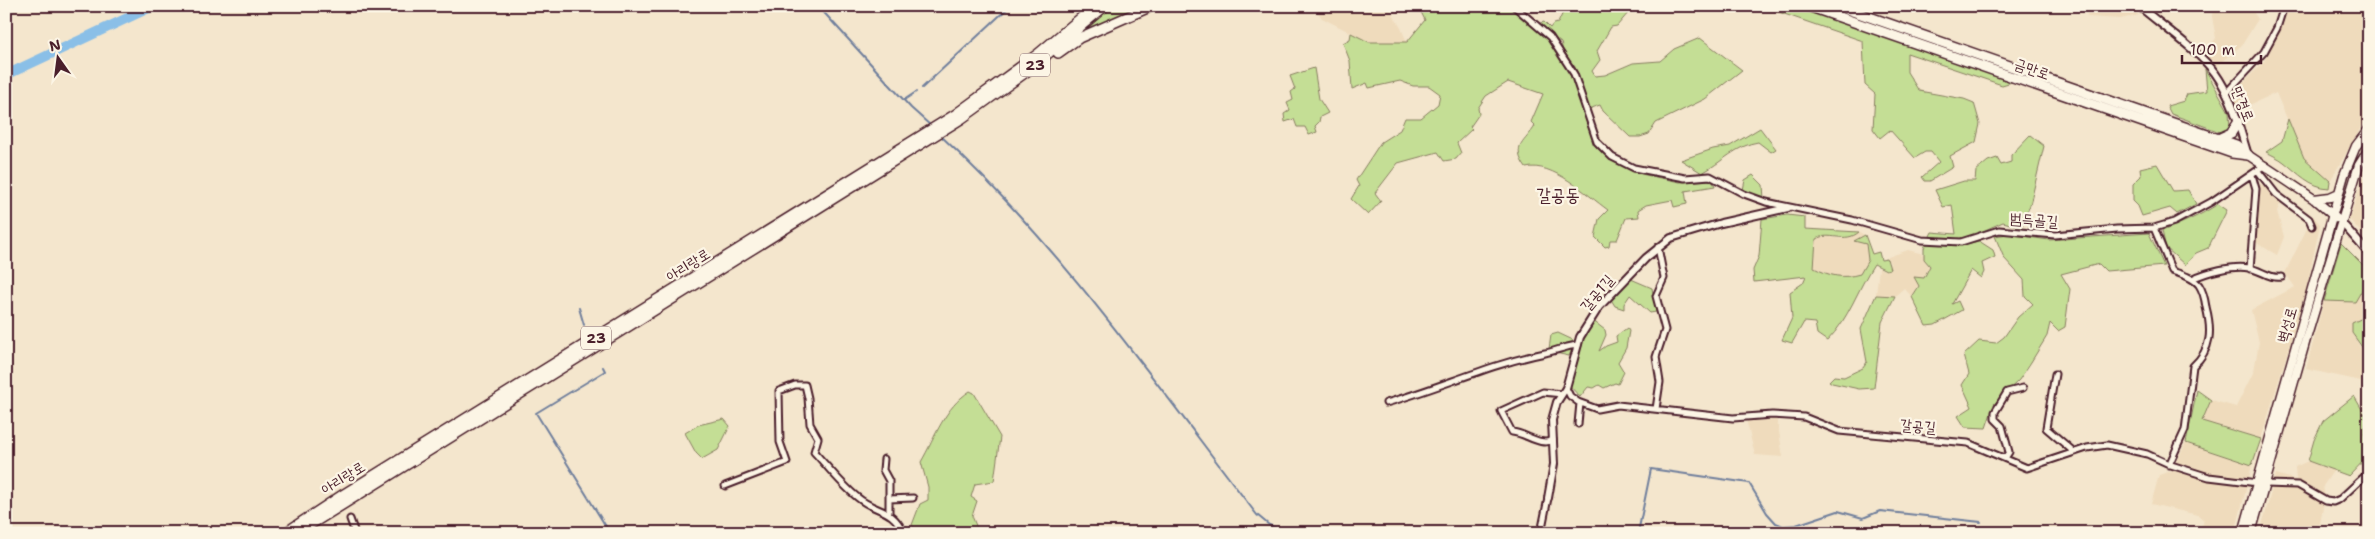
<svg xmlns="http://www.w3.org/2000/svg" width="2375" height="539" viewBox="0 0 2375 539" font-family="'Shantell Sans','Poor Story',sans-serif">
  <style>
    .built { fill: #efdbbc }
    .green { fill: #c4de95; stroke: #877e60 }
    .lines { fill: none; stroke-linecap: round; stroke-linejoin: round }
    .stream { stroke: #707f9c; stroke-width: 2 }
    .river { stroke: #8abfe7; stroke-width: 10 }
    .minor-casing { stroke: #4a1f2b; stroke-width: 9 }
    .tertiary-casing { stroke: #4a1f2b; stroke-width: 10 }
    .secondary-casing { stroke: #4a1f2b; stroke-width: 11 }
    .trunk-casing { stroke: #4a1f2b; stroke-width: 12 }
    .minor { stroke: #fcf5e5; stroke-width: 5 }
    .tertiary { stroke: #fcf5e5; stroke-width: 6 }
    .secondary { stroke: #fcf5e5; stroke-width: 8 }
    .trunk { stroke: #fcf5e5; stroke-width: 9 }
    .labels { text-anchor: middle; stroke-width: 4.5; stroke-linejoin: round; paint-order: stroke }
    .shield { fill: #fcf5e5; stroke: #7f5f63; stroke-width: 1 }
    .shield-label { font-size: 14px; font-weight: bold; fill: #4a1f2b }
    .street-label { font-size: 15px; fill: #4a1f2b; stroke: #fcf5e5 }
    .quarter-label { font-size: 18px; fill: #4a1f2b; stroke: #fcf5e5 }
  </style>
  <rect width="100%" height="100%" fill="#f4e6cd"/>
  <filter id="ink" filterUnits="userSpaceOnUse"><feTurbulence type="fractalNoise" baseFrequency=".02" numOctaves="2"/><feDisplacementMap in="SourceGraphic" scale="10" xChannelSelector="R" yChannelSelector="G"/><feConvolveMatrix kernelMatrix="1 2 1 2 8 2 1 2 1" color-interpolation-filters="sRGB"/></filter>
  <g filter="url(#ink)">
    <path class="built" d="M 1313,6 L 1388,6 L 1401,28 L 1407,42 L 1369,42 L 1322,18 Z
      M 2083,6 L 2128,6 L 2139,15 L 2120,19 L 2088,17 Z
      M 2213,6 L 2249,6 L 2258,19 L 2242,45 L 2216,66 L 2205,53 L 2216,38 L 2212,17 Z
      M 2286,6 L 2369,6 L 2369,118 L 2363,124 L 2330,181 L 2304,158 L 2276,93 L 2238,110 L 2233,92 L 2264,62 Z
      M 2369,162 L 2369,241 L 2349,219 Z
      M 2250,181 L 2275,189 L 2284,196 L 2277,211 L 2284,237 L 2277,255 L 2255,242 L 2259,199 Z
      M 2313,216 L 2320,224 L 2306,291 L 2261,439 L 2202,421 L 2211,400 L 2236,407 L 2254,371 L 2259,342 L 2251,310 L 2295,287 L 2285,273 Z
      M 1859,232 L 1865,235 L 1855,241 L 1866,244 L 1868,260 L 1860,274 L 1848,277 L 1831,276 L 1814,268 L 1816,239 L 1821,236 L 1844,239 Z
      M 1908,250 L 1924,254 L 1924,259 L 1930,266 L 1912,297 L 1904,288 L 1895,296 L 1876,295 L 1879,268 L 1886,270 L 1890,263 L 1887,259 L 1888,257 Z
      M 2369,278 L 2369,315 L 2352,324 L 2352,333 L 2366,357 L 2361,381 L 2306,369 L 2324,301 L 2354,302 Z
      M 1746,419 L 1777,419 L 1783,457 L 1755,455 Z
      M 2186,443 L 2252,465 L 2235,533 L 2200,533 L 2204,520 L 2198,515 L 2151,504 L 2159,475 L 2171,471 Z
      M 2308,461 L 2334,470 L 2323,486 L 2325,497 L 2320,524 L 2294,526 L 2294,533 L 2260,533 L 2276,474 L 2296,480 L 2295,467 Z"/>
    <path class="green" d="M 1113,6 L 1142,6 L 1086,30 Z
      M 1418,6 L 1511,6 L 1549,41 L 1565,65 L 1574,82 L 1597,148 L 1641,174 L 1680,182 L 1712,180 L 1715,186 L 1685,191 L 1687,204 L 1674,207 L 1672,200 L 1646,205 L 1638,210 L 1639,217 L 1626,218 L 1617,240 L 1610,240 L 1609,246 L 1605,247 L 1595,237 L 1599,219 L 1608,210 C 1587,195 1552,161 1526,168 C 1510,146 1526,142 1535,126 L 1531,122 L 1543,94 L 1508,82 L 1486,96 L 1478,108 L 1479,114 L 1470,127 L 1472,129 L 1457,143 L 1461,153 L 1456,159 L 1444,161 L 1438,152 L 1398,163 L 1375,193 L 1381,201 L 1368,215 L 1351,199 L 1359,186 L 1356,180 L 1381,142 L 1400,130 L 1405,118 L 1421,118 L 1438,104 L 1440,94 L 1429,86 L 1413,86 L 1400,81 L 1369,88 L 1367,83 L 1352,89 L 1350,61 L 1343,43 L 1350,39 L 1351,33 L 1369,42 L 1407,42 L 1425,20 Z
      M 1566,6 L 1625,6 L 1629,12 L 1617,26 L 1611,27 L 1597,51 L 1600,60 L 1592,71 L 1595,76 L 1605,75 L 1633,63 L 1660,61 L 1674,49 L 1700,38 L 1742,70 L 1705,99 L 1656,123 L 1649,134 L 1640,137 L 1630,137 L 1603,111 L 1600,105 L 1589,109 L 1575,67 L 1563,51 L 1561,43 L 1537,24 L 1544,22 L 1550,28 L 1553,24 L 1558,23 Z
      M 1761,6 L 1794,6 L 2012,82 L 2002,85 L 1907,53 L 1907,72 L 1919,91 L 1964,99 L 1974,103 L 1980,124 L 1976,142 L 1950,156 L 1953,167 L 1930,181 L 1925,181 L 1922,177 L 1939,162 L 1931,152 L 1925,152 L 1915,158 L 1890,130 L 1880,138 L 1873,129 L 1875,94 L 1865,85 L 1863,41 Z
      M 1314,68 L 1319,99 L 1328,113 L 1320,117 L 1319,122 L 1315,126 L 1317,132 L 1309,135 L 1305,127 L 1297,127 L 1294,119 L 1285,122 L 1284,114 L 1290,110 L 1287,103 L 1293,100 L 1291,92 L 1295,89 L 1290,76 Z
      M 2205,69 L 2229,112 L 2230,128 L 2223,133 L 2171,114 L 2167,106 L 2184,101 L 2187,94 L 2207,91 Z
      M 2288,119 L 2304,158 L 2330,181 L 2329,188 C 2310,187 2298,173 2284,162 C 2279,158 2272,155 2266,152 L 2282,141 Z
      M 1760,128 L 1776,149 L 1771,152 L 1758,142 C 1737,145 1721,163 1702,173 L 1681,160 L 1713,149 L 1730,146 Z
      M 2030,135 L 2044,146 L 2030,205 L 2021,227 L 2003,222 L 1967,238 L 1970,243 L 1979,241 L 1993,250 L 1995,257 L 1982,263 L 1984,272 L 1981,278 L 1971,270 L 1952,304 L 1958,301 L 1962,310 L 1935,325 L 1926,326 L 1912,297 L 1919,286 L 1914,277 L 1924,278 L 1930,266 L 1924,259 L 1924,248 L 1932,232 L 1956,234 L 1952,205 L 1943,207 L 1935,190 L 1964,181 L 1975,181 L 1976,171 L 1988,161 L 1997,158 L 2001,165 L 2011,162 L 2011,155 Z
      M 2157,164 L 2173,191 L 2188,190 L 2196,204 L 2177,214 L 2170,208 L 2142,216 L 2138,206 L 2133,201 L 2133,184 L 2141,176 L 2140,168 Z
      M 1753,175 L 1763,185 L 1764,199 L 1743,190 L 1745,180 Z
      M 2218,204 L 2227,210 L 2208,248 L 2196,253 L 2185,265 L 2166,248 L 2162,231 C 2182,223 2200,216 2218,204 Z
      M 1787,215 L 1805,217 L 1805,229 L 1859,232 C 1845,244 1829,231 1816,239 L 1814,268 C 1830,276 1843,279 1860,274 L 1868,260 L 1866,244 L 1854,241 L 1865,235 L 1872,254 L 1879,252 L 1881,260 L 1887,259 L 1890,269 L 1886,270 L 1874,264 C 1857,290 1849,319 1827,341 L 1817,334 L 1815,323 L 1804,322 L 1792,343 L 1782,340 L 1792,318 L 1790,292 L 1803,283 L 1806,276 L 1754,282 L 1753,270 L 1759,256 L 1762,219 Z
      M 2149,233 L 2164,266 L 2106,271 L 2099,264 L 2061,274 L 2070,289 L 2065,327 L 2058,331 L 2050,323 L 2047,336 L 2031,362 L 2019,380 L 1994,404 L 1986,428 L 1965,427 L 1958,416 L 1972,407 L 1962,385 L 1969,374 L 1964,355 L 1979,341 L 1996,343 L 2004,337 L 2018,317 L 2033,304 L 2025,296 L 2024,280 L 2004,258 L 1995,236 L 2008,234 L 2049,240 Z
      M 2341,243 L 2369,271 L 2369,278 L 2355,302 L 2324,301 Z
      M 1631,279 L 1652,288 L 1656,312 L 1650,313 L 1630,295 L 1624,304 L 1624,309 L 1615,306 L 1610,298 L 1625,281 Z
      M 1876,295 L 1895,296 L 1882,322 L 1874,388 L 1859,389 L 1832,383 L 1829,381 L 1834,376 L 1844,377 L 1863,368 L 1867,362 L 1861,329 Z
      M 2369,315 L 2369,357 L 2352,333 L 2352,323 Z
      M 1592,320 L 1605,330 L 1606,335 L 1599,351 L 1606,346 L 1617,342 L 1616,336 L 1627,328 L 1629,331 L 1626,348 L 1618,362 L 1624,372 L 1618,384 L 1615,383 L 1604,388 L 1599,385 L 1594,388 L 1588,387 L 1580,397 L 1569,385 L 1583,338 Z
      M 1558,333 L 1573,340 L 1574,345 L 1569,356 L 1551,352 L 1549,349 L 1551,335 Z
      M 2197,390 L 2211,400 L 2202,421 L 2261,439 L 2252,465 L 2186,443 Z
      M 970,391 L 974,393 L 1000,437 L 994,481 L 975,484 L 971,497 L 977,501 L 972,516 L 979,533 L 919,533 L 912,525 L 920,504 L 928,500 L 928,487 L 921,462 C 936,436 944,408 970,391 Z
      M 2354,396 L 2367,418 L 2364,434 L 2369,441 L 2369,455 L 2349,476 L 2308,461 L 2314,440 L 2323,421 Z
      M 724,419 L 730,426 L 718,450 L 702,459 L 696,453 L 685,433 L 698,425 Z"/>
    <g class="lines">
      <path class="stream" d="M 818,6 L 911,108 L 931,126
        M 922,88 L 1010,6
        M 904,100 L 916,92
        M 941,136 C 1062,248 1157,385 1257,515 L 1269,525 L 1288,533
        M 579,308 L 584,325
        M 603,367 L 605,371 L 536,413 L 610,533
        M 1638,533 L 1651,469 L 1749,483 L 1767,513 L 1776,523 L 1783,526 L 1796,525 L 1838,511 L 1863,518 L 1880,511 L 1981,522"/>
      <path class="river" d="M 6,75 L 153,6"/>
      <defs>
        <path id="minor" d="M 1514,6 L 1550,37 L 1574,74 L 1597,142 L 1612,157 L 1634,168 L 1685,178 L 1710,176 L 1744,194 L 1766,202 L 1852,220 L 1922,240 L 1961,242 L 1999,230 L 2055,235 L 2117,229 L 2154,228 L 2174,222 L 2211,202 L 2265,165
          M 2227,92 L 2264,52 L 2277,28 L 2284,6
          M 2258,171 L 2276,194 L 2309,219 L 2312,226
          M 2154,228 L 2172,271 C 2180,274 2193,277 2199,285 C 2203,291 2205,300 2206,307 C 2212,330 2212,349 2193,366 L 2185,430 L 2169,465
          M 2250,269 L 2256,189 L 2252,175
          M 2192,279 C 2206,272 2233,265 2249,268 C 2261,270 2269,279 2282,277
          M 2055,374 L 2046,428 L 2074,452
          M 1566,388 L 1570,396 L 1578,402 L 1597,409 L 1618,405 L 1733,418 L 1772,415 L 1804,417 L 1839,431 L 1968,443 L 2027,468 L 2087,448 L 2107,445 L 2147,454 L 2171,465 L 2209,477 L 2266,484 L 2298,485 L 2326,501 L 2333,502 L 2340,499 L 2369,472
          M 1386,403 C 1440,388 1490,364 1545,353 C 1556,351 1566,346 1578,345
          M 1656,409 L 1660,382 L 1656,357 L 1665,330 L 1656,296 L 1664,278 L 1658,247
          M 1578,424 L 1580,403
          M 1553,440 C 1540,447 1526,433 1512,432 L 1501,411 L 1543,392 L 1562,394
          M 2005,458 L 2009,452 L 2002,426 L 1995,419 L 1995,412 L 2007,392 L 2023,388
          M 884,459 L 883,470 L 889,481 L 889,512
          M 725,486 L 787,462 L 780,442 L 779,391 L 795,385 L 805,385 L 808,398 L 810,424 L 818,438 L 814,452 C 828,467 841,484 857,497 C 877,514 891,506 904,533
          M 889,499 L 913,498
          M 350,519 L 355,533
          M 1541,533 L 1548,498"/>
        <path id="tertiary" d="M 2139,6 C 2160,24 2200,52 2215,73 C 2233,98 2239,127 2248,155
          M 2342,223 L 2369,254
          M 1548,498 L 1554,464 L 1552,420 L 1557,402 L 1566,388 L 1580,337 L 1599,307 L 1646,258 L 1671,238 L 1721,223 L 1788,208"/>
        <path id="secondary" d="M 2248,155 L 2314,199 L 2336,218
          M 2314,199 L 2330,197 L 2339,193
          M 2243,533 L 2344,175 L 2356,146 L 2369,129
          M 2251,533 L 2307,336 L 2359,165 L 2369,149"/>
        <path id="trunk" d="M 1808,6 L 2232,153 L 2248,155
          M 1838,6 L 2236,145 L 2248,155
          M 1058,53 L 1079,38 L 1152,6
          M 2218,139 L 2231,133 L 2238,122
          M 285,533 L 344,494 L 956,114 L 1038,54 L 1095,6
          M 297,533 L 961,119 L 1026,72 L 1105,6"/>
      </defs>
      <use href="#minor" class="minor-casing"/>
      <use href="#tertiary" class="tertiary-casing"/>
      <use href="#secondary" class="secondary-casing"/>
      <use href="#trunk" class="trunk-casing"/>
      <use href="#minor" class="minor"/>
      <use href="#tertiary" class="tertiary"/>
      <use href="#secondary" class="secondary"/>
      <use href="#trunk" class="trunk"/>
    </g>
  </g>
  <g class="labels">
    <g class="shield">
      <rect x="1020" y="53.5" width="30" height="23" rx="4"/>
      <rect x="581" y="326.5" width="30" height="23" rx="4"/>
    </g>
    <g class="shield-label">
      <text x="1035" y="70">23</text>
      <text x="596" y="343">23</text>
    </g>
    <g class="street-label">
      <text transform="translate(2032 69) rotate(19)" y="5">금만로</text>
      <text transform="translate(2243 104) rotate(68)" y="5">만경로</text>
      <text transform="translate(2034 220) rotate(4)" y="5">범득골길</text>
      <text transform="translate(688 265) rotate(-32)" y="5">아리랑로</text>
      <text transform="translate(1597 293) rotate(-50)" y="5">갈공1길</text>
      <text transform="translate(2287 325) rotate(-74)" y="5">벽성로</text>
      <text transform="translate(1918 426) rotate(5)" y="5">갈공길</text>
      <text transform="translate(343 478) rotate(-32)" y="5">아리랑로</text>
    </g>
    <g class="quarter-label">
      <text x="1558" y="201">갈공동</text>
    </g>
  </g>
  <rect width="2375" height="539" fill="none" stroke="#fcf5e5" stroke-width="25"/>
  <rect x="12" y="12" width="2350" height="514" fill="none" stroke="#4a1f2b" stroke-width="2" filter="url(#ink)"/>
  <g transform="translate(58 58) rotate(346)" stroke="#fcf5e5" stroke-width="4" paint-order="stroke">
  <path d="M0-4L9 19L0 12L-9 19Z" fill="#4a1f2b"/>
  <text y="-8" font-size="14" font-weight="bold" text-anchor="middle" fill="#4a1f2b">N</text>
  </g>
  <path d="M2182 55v8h79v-8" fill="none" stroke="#4a1f2b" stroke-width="2.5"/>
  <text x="2190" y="55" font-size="15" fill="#4a1f2b" stroke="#fcf5e5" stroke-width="4" paint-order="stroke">100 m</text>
</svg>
